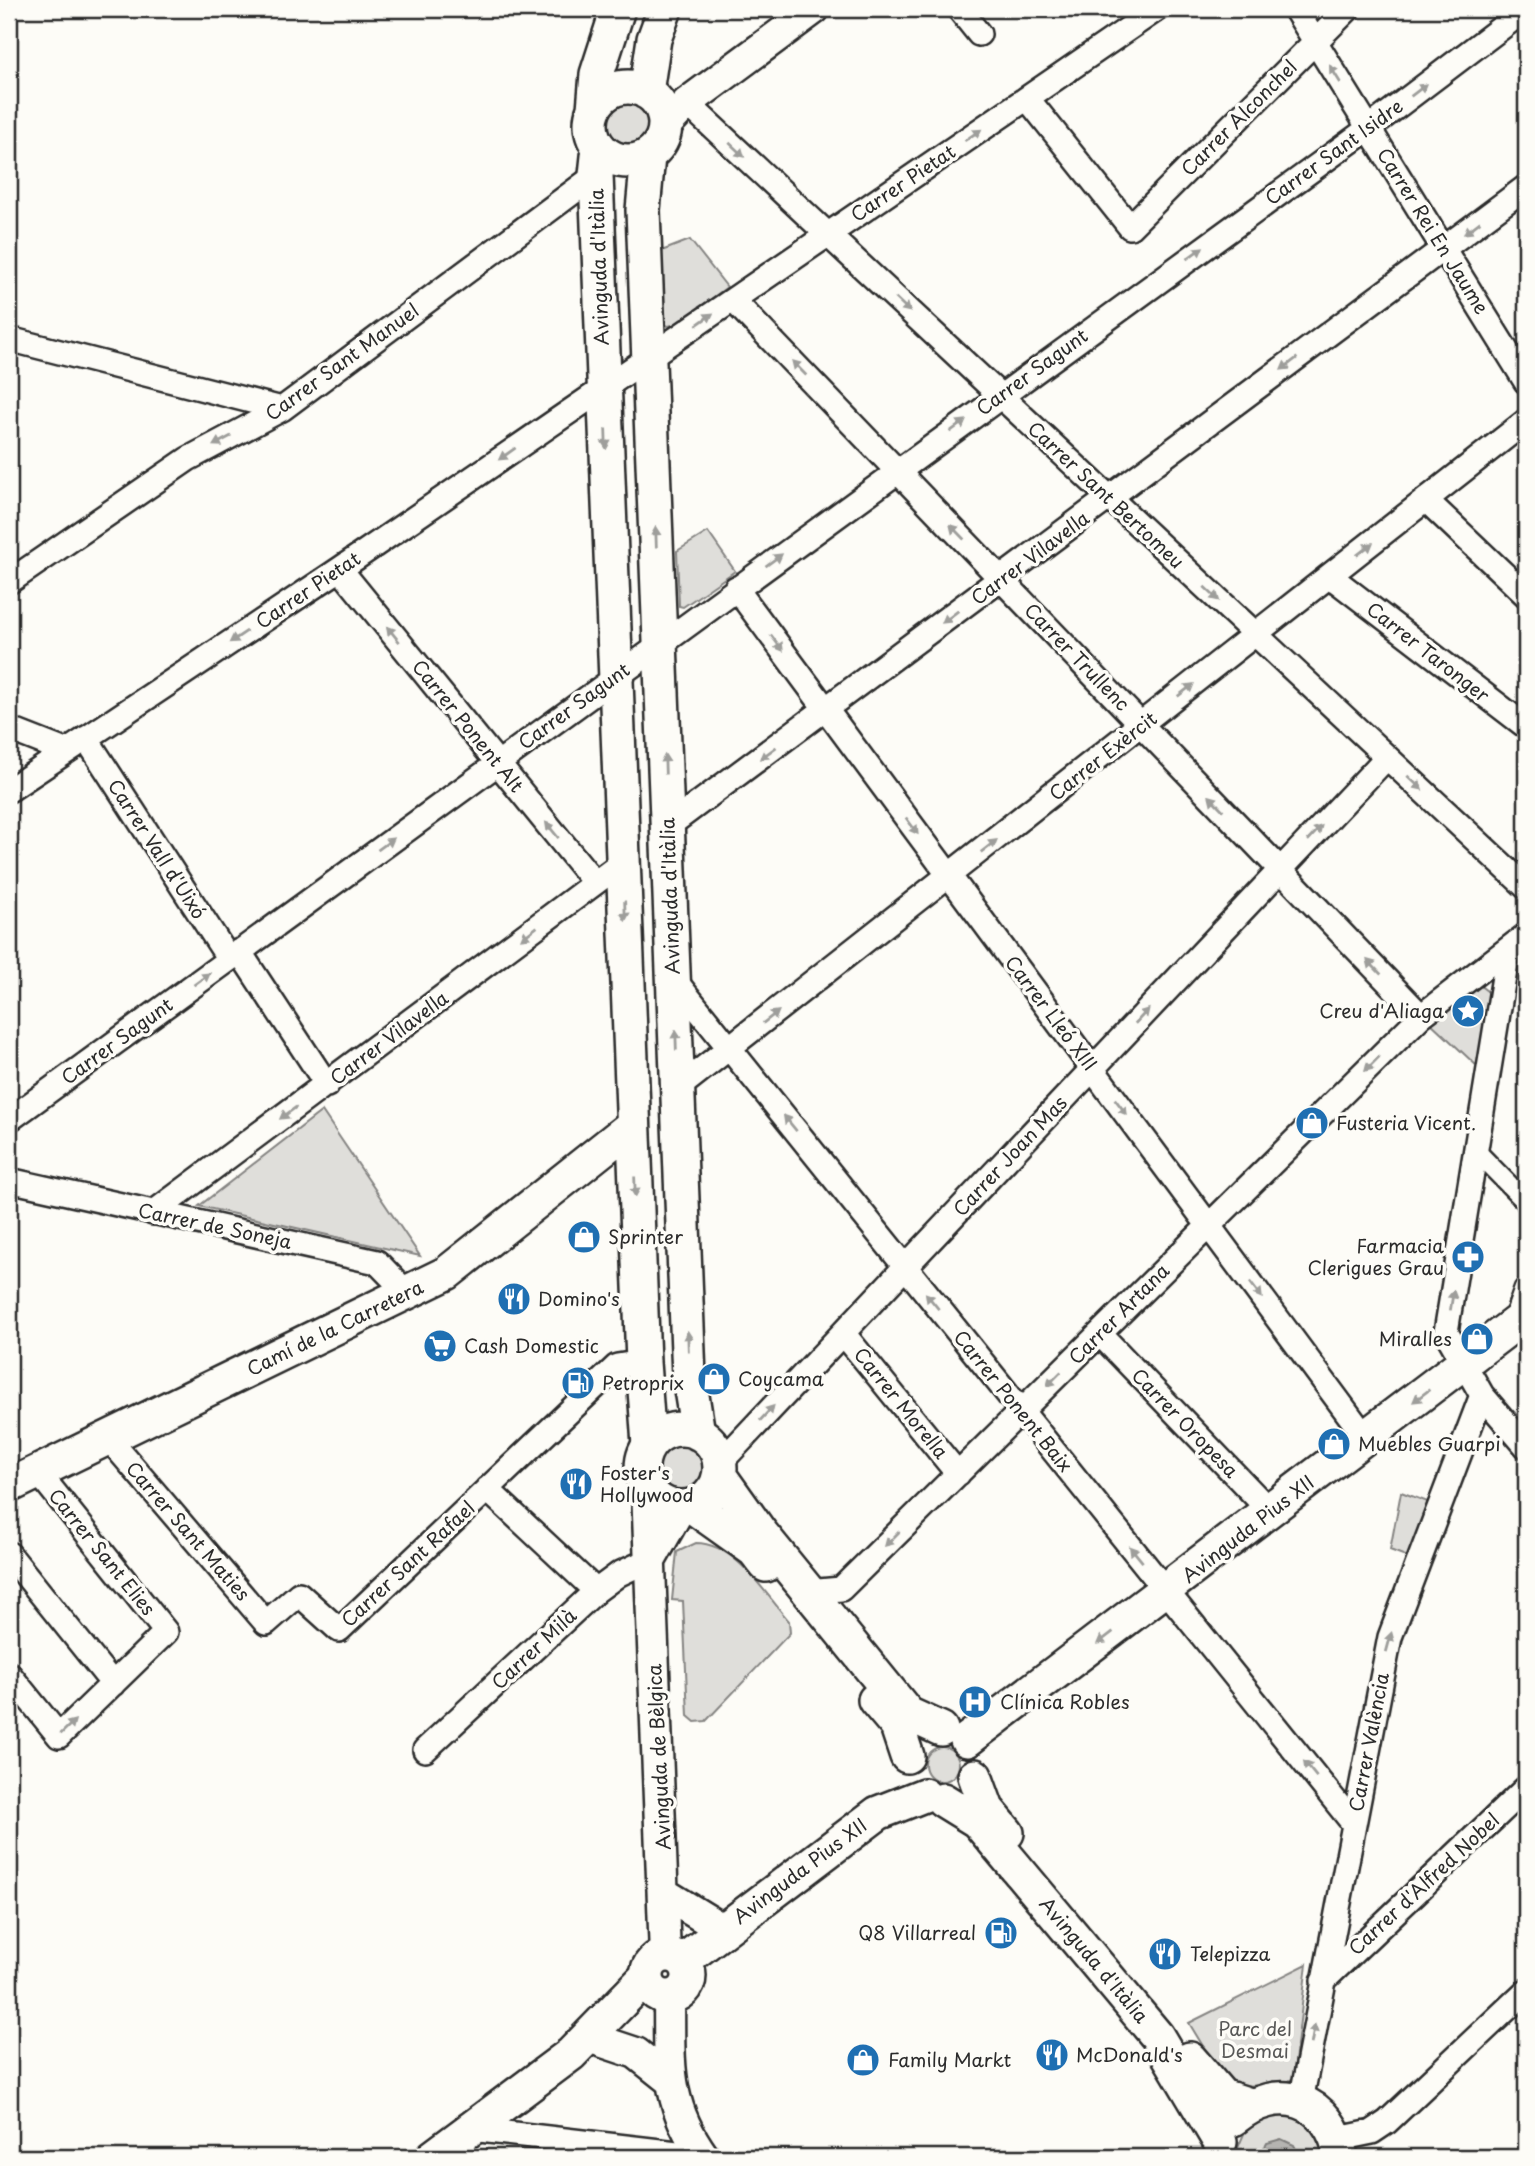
<svg xmlns="http://www.w3.org/2000/svg" width="1535" height="2166" viewBox="0 0 1535 2166" font-family="'Playpen Sans',sans-serif">
  <style>
    .green { fill: #dfdeda; stroke: #858482; stroke-width: 2 }
    .water { fill: #b5b4b1; stroke: #7e7d7b; stroke-width: 2 }
    .lines { fill: none; stroke-linecap: round; stroke-linejoin: round }
    .pedestrian-casing { stroke: #2b2b2b; stroke-width: 23 }
    .minor-casing { stroke: #2b2b2b; stroke-width: 28 }
    .tertiary-casing { stroke: #2b2b2b; stroke-width: 35 }
    .secondary-casing { stroke: #2b2b2b; stroke-width: 38 }
    .pedestrian { stroke: #fdfcf7; stroke-width: 18 }
    .minor { stroke: #fdfcf7; stroke-width: 23 }
    .tertiary { stroke: #fdfcf7; stroke-width: 30 }
    .secondary { stroke: #fdfcf7; stroke-width: 33 }
    .oneway { fill: #9e9e9b }
    .labels { text-anchor: middle; stroke-width: 7; stroke-linejoin: round; paint-order: stroke }
    .street-label { font-size: 19px; fill: #2b2b2b; stroke: #fdfcf7 }
    .poi-label { font-size: 19px; fill: #2b2b2b; stroke: #fdfcf7; text-anchor: start }
    .park-label { font-size: 19px; fill: #585857; stroke: #fdfcf7 }
  </style>
  <rect width="100%" height="100%" fill="#fdfcf7"/>
  <filter id="ink" filterUnits="userSpaceOnUse"><feTurbulence type="fractalNoise" baseFrequency=".0143" numOctaves="2"/><feDisplacementMap in="SourceGraphic" scale="14" xChannelSelector="R" yChannelSelector="G"/><feConvolveMatrix kernelMatrix="1 2 1 2 8 2 1 2 1" color-interpolation-filters="sRGB"/></filter>
  <g filter="url(#ink)">
    <path class="green" d="M606 123a22 22 0 1 1 44 0a22 22 0 1 1-44 0Z
      M 690,240 L 727,287 L 678,324 L 668,326 L 663,322 L 659,252 Z
      M 708,532 L 735,571 L 683,607 L 679,606 L 677,551 Z
      M 1478,984 L 1492,995 L 1478,1067 L 1429,1021 Z
      M 322,1111 L 420,1256 L 199,1206 Z
      M655 1468a25 25 0 1 1 50 0a25 25 0 1 1-50 0Z
      M 1401,1492 L 1428,1502 L 1408,1557 L 1390,1550 Z
      M 696,1543 C 736,1543 765,1594 789,1621 L 790,1633 L 706,1721 L 695,1722 L 688,1716 L 683,1601 L 672,1600 L 677,1552 Z
      M925 1764a17 17 0 1 1 34 0a17 17 0 1 1-34 0Z
      M 1307,1964 L 1293,2078 L 1283,2085 L 1234,2086 L 1215,2066 L 1189,2023 Z
      M 1275,2114 C 1306,2118 1317,2126 1325,2157 L 1300,2157 L 1299,2153 L 1264,2147 L 1260,2157 L 1234,2157 L 1246,2129 Z"/>
    <path class="water" d="M 1281,2139 L 1294,2145 L 1300,2157 L 1260,2157 L 1267,2143 Z"/>
    <g class="lines">
      <defs>
        <path id="pedestrian" d="M 1476,1151 L 1526,1202"/>
        <path id="minor" d="M 959,9 L 979,34
          M 1295,9 L 1526,382
          M 1027,98 L 1130,227 L 1348,9
          M 687,103 L 1526,887
          M 733,300 L 1421,1016
          M 9,339 L 282,409
          M 1426,500 L 1526,595
          M 340,569 L 595,883
          M 1330,576 L 1524,725 L 1526,723
          M 9,582 L 188,459 L 282,409 L 596,175
          M 736,588 L 1366,1438
          M 9,729 L 65,751
          M 86,738 L 229,959
          M 9,790 L 340,569 L 1157,9
          M 667,827 L 1526,187
          M 239,951 L 327,1085
          M 1508,952 L 1446,1332 L 1482,1395 L 1526,1446
          M 673,978 L 1353,1823
          M 678,1088 L 1526,421
          M 9,1120 L 1369,128 L 1526,9
          M 9,1180 L 377,1262 L 408,1294
          M 153,1213 L 623,862
          M 1514,1324 L 1526,1290
          M 843,1333 L 958,1474
          M 1100,1334 L 1270,1511
          M 109,1439 L 266,1623 L 299,1594 L 339,1630 L 617,1366 L 643,1362
          M 720,1463 L 1387,757
          M 487,1489 L 596,1591
          M 9,1554 L 113,1684
          M 808,1592 L 841,1589 L 1421,1016 L 1526,935
          M 9,1674 L 59,1736 L 166,1632 L 38,1472
          M 425,1750 L 596,1591 L 619,1574 L 651,1559
          M 1323,1981 L 1526,1788
          M 1301,2101 L 1390,1637 L 1482,1395
          M 471,2129 L 703,2156
          M 1338,2139 L 1372,2132 L 1387,2122 L 1526,1991"/>
        <path id="tertiary" d="M 665,126 L 687,103 L 814,9
          M 647,1489 L 665,1955
          M 651,1559 L 680,1508
          M 665,1894 L 722,1929
          M 669,1997 C 670,2061 664,2102 704,2157
          M 600,2041 L 636,2053 L 670,2080"/>
        <path id="secondary" d="M591 124a37 37 0 1 1 74 0a37 37 0 1 1-74 0Z
          M 646,92 L 654,39 L 665,9
          M 594,109 L 597,74 L 618,9
          M 599,147 L 596,175 L 643,1362 L 649,1445
          M 648,156 L 643,210 L 689,1377 L 698,1433
          M642 1468a39 39 0 1 1 78 0a39 39 0 1 1-78 0Z
          M 720,1476 L 760,1532 L 908,1714 L 941,1729
          M 9,1486 L 447,1273 L 633,1125
          M 692,1506 L 754,1550 L 766,1565
          M 875,1700 L 897,1726 L 907,1756
          M 967,1740 L 1526,1315
          M 975,1776 L 987,1809 L 1007,1833
          M 943,1800 L 977,1821 L 1157,2036 L 1220,2142
          M647 1976a21 21 0 1 1 42 0a21 21 0 1 1-42 0Z
          M 683,1961 L 878,1813 L 924,1795
          M 1190,2059 L 1222,2096 L 1250,2105
          M 1233,2119 C 1278,2081 1331,2098 1341,2157
          M 433,2157 L 571,2054 L 646,1977"/>
      </defs>
      <use href="#pedestrian" class="pedestrian-casing"/>
      <use href="#minor" class="minor-casing"/>
      <use href="#tertiary" class="tertiary-casing"/>
      <use href="#secondary" class="secondary-casing"/>
      <use href="#pedestrian" class="pedestrian"/>
      <use href="#minor" class="minor"/>
      <use href="#tertiary" class="tertiary"/>
      <use href="#secondary" class="secondary"/>
    </g>
    <defs><path id="oneway-solid" d="M-6-.8H1V-3.2L6.5 0L1 3.2V.8H-6Z" transform="scale(1.75)"/></defs>
    <g class="oneway">
      <use href="#oneway-solid" transform="translate(1335 74) rotate(-122)"/>
      <use href="#oneway-solid" transform="translate(1419 90) rotate(-37)"/>
      <use href="#oneway-solid" transform="translate(973 135) rotate(-34)"/>
      <use href="#oneway-solid" transform="translate(737 150) rotate(43)"/>
      <use href="#oneway-solid" transform="translate(1472 228) rotate(143)"/>
      <use href="#oneway-solid" transform="translate(1195 253) rotate(-36)"/>
      <use href="#oneway-solid" transform="translate(903 305) rotate(43)"/>
      <use href="#oneway-solid" transform="translate(705 319) rotate(-35)"/>
      <use href="#oneway-solid" transform="translate(1289 364) rotate(143)"/>
      <use href="#oneway-solid" transform="translate(799 368) rotate(-134)"/>
      <use href="#oneway-solid" transform="translate(958 426) rotate(-36)"/>
      <use href="#oneway-solid" transform="translate(606 439) rotate(88)"/>
      <use href="#oneway-solid" transform="translate(222 441) rotate(152)"/>
      <use href="#oneway-solid" transform="translate(507 454) rotate(145)"/>
      <use href="#oneway-solid" transform="translate(957 532) rotate(-134)"/>
      <use href="#oneway-solid" transform="translate(656 537) rotate(-92)"/>
      <use href="#oneway-solid" transform="translate(1365 549) rotate(-38)"/>
      <use href="#oneway-solid" transform="translate(774 560) rotate(-36)"/>
      <use href="#oneway-solid" transform="translate(1212 594) rotate(43)"/>
      <use href="#oneway-solid" transform="translate(950 617) rotate(143)"/>
      <use href="#oneway-solid" transform="translate(393 634) rotate(-129)"/>
      <use href="#oneway-solid" transform="translate(238 637) rotate(146)"/>
      <use href="#oneway-solid" transform="translate(777 643) rotate(53)"/>
      <use href="#oneway-solid" transform="translate(1186 690) rotate(-38)"/>
      <use href="#oneway-solid" transform="translate(768 753) rotate(144)"/>
      <use href="#oneway-solid" transform="translate(665 764) rotate(-92)"/>
      <use href="#oneway-solid" transform="translate(1415 783) rotate(43)"/>
      <use href="#oneway-solid" transform="translate(1216 803) rotate(-134)"/>
      <use href="#oneway-solid" transform="translate(912 826) rotate(54)"/>
      <use href="#oneway-solid" transform="translate(552 830) rotate(-129)"/>
      <use href="#oneway-solid" transform="translate(1315 833) rotate(-47)"/>
      <use href="#oneway-solid" transform="translate(386 844) rotate(-36)"/>
      <use href="#oneway-solid" transform="translate(989 846) rotate(-38)"/>
      <use href="#oneway-solid" transform="translate(625 911) rotate(88)"/>
      <use href="#oneway-solid" transform="translate(529 933) rotate(143)"/>
      <use href="#oneway-solid" transform="translate(1374 967) rotate(-134)"/>
      <use href="#oneway-solid" transform="translate(202 979) rotate(-36)"/>
      <use href="#oneway-solid" transform="translate(1142 1016) rotate(-47)"/>
      <use href="#oneway-solid" transform="translate(771 1017) rotate(-38)"/>
      <use href="#oneway-solid" transform="translate(676 1040) rotate(-92)"/>
      <use href="#oneway-solid" transform="translate(1372 1064) rotate(135)"/>
      <use href="#oneway-solid" transform="translate(1121 1107) rotate(53)"/>
      <use href="#oneway-solid" transform="translate(288 1113) rotate(144)"/>
      <use href="#oneway-solid" transform="translate(790 1123) rotate(-129)"/>
      <use href="#oneway-solid" transform="translate(635 1187) rotate(88)"/>
      <use href="#oneway-solid" transform="translate(1256 1290) rotate(53)"/>
      <use href="#oneway-solid" transform="translate(1452 1300) rotate(-81)"/>
      <use href="#oneway-solid" transform="translate(932 1301) rotate(-129)"/>
      <use href="#oneway-solid" transform="translate(688 1341) rotate(-92)"/>
      <use href="#oneway-solid" transform="translate(1054 1379) rotate(135)"/>
      <use href="#oneway-solid" transform="translate(1421 1396) rotate(143)"/>
      <use href="#oneway-solid" transform="translate(767 1413) rotate(-47)"/>
      <use href="#oneway-solid" transform="translate(892 1539) rotate(135)"/>
      <use href="#oneway-solid" transform="translate(1136 1554) rotate(-129)"/>
      <use href="#oneway-solid" transform="translate(1105 1638) rotate(143)"/>
      <use href="#oneway-solid" transform="translate(1389 1642) rotate(-75)"/>
      <use href="#oneway-solid" transform="translate(68 1727) rotate(-44)"/>
      <use href="#oneway-solid" transform="translate(1310 1769) rotate(-129)"/>
      <use href="#oneway-solid" transform="translate(1313 2034) rotate(-80)"/>
    </g>
  </g>
  <defs>
    <symbol id="sight-disc" viewBox="-11 -11 22 22"><circle r="9.5" fill="#1f6fb2" stroke="#fdfcf7"/><path d="M0-6L1.8-2.2L6-1.7L2.9 1.2L3.7 5.4L0 3.3L-3.7 5.4L-2.9 1.2L-6-1.7L-1.8-2.2Z" fill="#fff"/></symbol>
    <symbol id="shop-disc" viewBox="-11 -11 22 22"><circle r="9.5" fill="#1f6fb2" stroke="#fdfcf7"/><path d="M-5-2.5h2.3a2.7 3.5 0 0 1 5.4 0H5L5.5 6h-11ZM-1.5-2.5h3a1.5 2.3 0 0 0-3 0Z" fill="#fff"/></symbol>
    <symbol id="pharmacy-disc" viewBox="-11 -11 22 22"><circle r="9.5" fill="#1f6fb2" stroke="#fdfcf7"/><path d="M-2-6h4v4h4v4h-4v4h-4v-4h-4v-4h4Z" fill="#fff"/></symbol>
    <symbol id="restaurant-disc" viewBox="-11 -11 22 22"><circle r="9.5" fill="#1f6fb2" stroke="#fdfcf7"/><path d="M-5-6h1v4h1v-4h1v4h1v-4h1v5L-1.5 .5V6h-2V.5L-5-1ZM5-6V6H3V1.5H1.5Q1.5-4 5-6Z" fill="#fff"/></symbol>
    <symbol id="supermarket-disc" viewBox="-11 -11 22 22"><circle r="9.5" fill="#1f6fb2" stroke="#fdfcf7"/><path d="M-6-5.5h2.5l.6 2H6L4.5 2H-2.5L-4.4-4H-6ZM-1.5 3.2a1.3 1.3 0 1 0 .1 0ZM3 3.2a1.3 1.3 0 1 0 .1 0Z" fill="#fff"/></symbol>
    <symbol id="fuel-disc" viewBox="-11 -11 22 22"><circle r="9.5" fill="#1f6fb2" stroke="#fdfcf7"/><path d="M-5.5-6h7V0h2V4h1.3V-2.5L3-4.5l.8-.8L6-3V5H2.5V1h-1V6h-7ZM-4.2-4.7v3.2H.2V-4.7Z" fill="#fff"/></symbol>
    <symbol id="hospital-disc" viewBox="-11 -11 22 22"><circle r="9.5" fill="#1f6fb2" stroke="#fdfcf7"/><path d="M-5-5h3v3.5h4V-5h3V5h-3V1.5h-4V5h-3Z" fill="#fff"/></symbol>
  </defs>
  <g fill-rule="evenodd">
    <use href="#sight-disc" x="1449" y="992" width="38" height="38"/>
    <use href="#shop-disc" x="1293" y="1104" width="38" height="38"/>
    <use href="#shop-disc" x="565" y="1218" width="38" height="38"/>
    <use href="#pharmacy-disc" x="1449" y="1238" width="38" height="38"/>
    <use href="#restaurant-disc" x="495" y="1280" width="38" height="38"/>
    <use href="#shop-disc" x="1458" y="1320" width="38" height="38"/>
    <use href="#supermarket-disc" x="421" y="1327" width="38" height="38"/>
    <use href="#shop-disc" x="695" y="1360" width="38" height="38"/>
    <use href="#fuel-disc" x="559" y="1364" width="38" height="38"/>
    <use href="#shop-disc" x="1315" y="1425" width="38" height="38"/>
    <use href="#restaurant-disc" x="557" y="1465" width="38" height="38"/>
    <use href="#hospital-disc" x="956" y="1683" width="38" height="38"/>
    <use href="#fuel-disc" x="982" y="1914" width="38" height="38"/>
    <use href="#restaurant-disc" x="1146" y="1935" width="38" height="38"/>
    <use href="#restaurant-disc" x="1033" y="2036" width="38" height="38"/>
    <use href="#shop-disc" x="844" y="2041" width="38" height="38"/>
  </g>
  <g class="labels">
    <g class="street-label">
      <text transform="translate(1239 118) rotate(-45)" y="7">Carrer Alconchel</text>
      <text transform="translate(1334 152) rotate(-36)" y="7">Carrer Sant Isidre</text>
      <text transform="translate(903 183) rotate(-34)" y="7">Carrer Pietat</text>
      <text transform="translate(1433 231) rotate(58)" y="7">Carrer Rei En Jaume</text>
      <text transform="translate(599 267) rotate(-92)" y="7">Avinguda d'Itàlia</text>
      <text transform="translate(342 362) rotate(-36)" y="7">Carrer Sant Manuel</text>
      <text transform="translate(1032 372) rotate(-36)" y="7">Carrer Sagunt</text>
      <text transform="translate(1106 495) rotate(43)" y="7">Carrer Sant Bertomeu</text>
      <text transform="translate(1030 558) rotate(-37)" y="7">Carrer Vilavella</text>
      <text transform="translate(308 590) rotate(-34)" y="7">Carrer Pietat</text>
      <text transform="translate(1428 652) rotate(38)" y="7">Carrer Taronger</text>
      <text transform="translate(1077 657) rotate(46)" y="7">Carrer Trullenc</text>
      <text transform="translate(574 706) rotate(-36)" y="7">Carrer Sagunt</text>
      <text transform="translate(468 726) rotate(51)" y="7">Carrer Ponent Alt</text>
      <text transform="translate(1103 756) rotate(-38)" y="7">Carrer Exèrcit</text>
      <text transform="translate(157 849) rotate(57)" y="7">Carrer Vall d'Uixó</text>
      <text transform="translate(670 896) rotate(-92)" y="7">Avinguda d'Itàlia</text>
      <text transform="translate(1051 1013) rotate(53)" y="7">Carrer Lleó XIII</text>
      <text transform="translate(389 1038) rotate(-37)" y="7">Carrer Vilavella</text>
      <text transform="translate(117 1041) rotate(-36)" y="7">Carrer Sagunt</text>
      <text transform="translate(1010 1156) rotate(-47)" y="7">Carrer Joan Mas</text>
      <text transform="translate(215 1226) rotate(12)" y="7">Carrer de Soneja</text>
      <text transform="translate(1119 1314) rotate(-45)" y="7">Carrer Artana</text>
      <text transform="translate(335 1328) rotate(-26)" y="7">Camí de la Carretera</text>
      <text transform="translate(1013 1401) rotate(51)" y="7">Carrer Ponent Baix</text>
      <text transform="translate(901 1403) rotate(51)" y="7">Carrer Morella</text>
      <text transform="translate(1185 1423) rotate(46)" y="7">Carrer Oropesa</text>
      <text transform="translate(1248 1529) rotate(-38)" y="7">Avinguda Pius XII</text>
      <text transform="translate(188 1531) rotate(49)" y="7">Carrer Sant Maties</text>
      <text transform="translate(102 1552) rotate(51)" y="7">Carrer Sant Elies</text>
      <text transform="translate(408 1564) rotate(-43)" y="7">Carrer Sant Rafael</text>
      <text transform="translate(534 1649) rotate(-43)" y="7">Carrer Milà</text>
      <text transform="translate(1369 1742) rotate(-79)" y="7">Carrer València</text>
      <text transform="translate(659 1757) rotate(-93)" y="7">Avinguda de Bèlgica</text>
      <text transform="translate(800 1871) rotate(-37)" y="7">Avinguda Pius XII</text>
      <text transform="translate(1424 1884) rotate(-43)" y="7">Carrer d'Alfred Nobel</text>
      <text transform="translate(1094 1960) rotate(50)" y="7">Avinguda d'Itàlia</text>
    </g>
    <g class="poi-label">
      <text x="1444" y="1018" text-anchor="end">Creu d'Aliaga</text>
      <text x="1336" y="1130">Fusteria Vicent.</text>
      <text x="608" y="1244">Sprinter</text>
      <text x="1444" y="1253" text-anchor="end">Farmacia<tspan x="1444" dy="22">Clerigues Grau</tspan></text>
      <text x="538" y="1306">Domino's</text>
      <text x="1452" y="1346" text-anchor="end">Miralles</text>
      <text x="464" y="1353">Cash Domestic</text>
      <text x="738" y="1386">Coycama</text>
      <text x="602" y="1390">Petroprix</text>
      <text x="1358" y="1451">Muebles Guarpi</text>
      <text x="600" y="1480">Foster's<tspan x="600" dy="22">Hollywood</tspan></text>
      <text x="1000" y="1709">Clínica Robles</text>
      <text x="976" y="1940" text-anchor="end">Q8 Villarreal</text>
      <text x="1190" y="1961">Telepizza</text>
      <text x="1076" y="2062">McDonald's</text>
      <text x="888" y="2067">Family Markt</text>
    </g>
    <g class="park-label">
      <text x="1255" y="2036">Parc del<tspan x="1255" dy="22">Desmai</tspan></text>
    </g>
  </g>
  <rect width="1535" height="2166" fill="none" stroke="#fdfcf7" stroke-width="35"/>
  <rect x="18" y="18" width="1500" height="2131" fill="none" stroke="#2b2b2b" stroke-width="2.5" filter="url(#ink)"/>
</svg>
